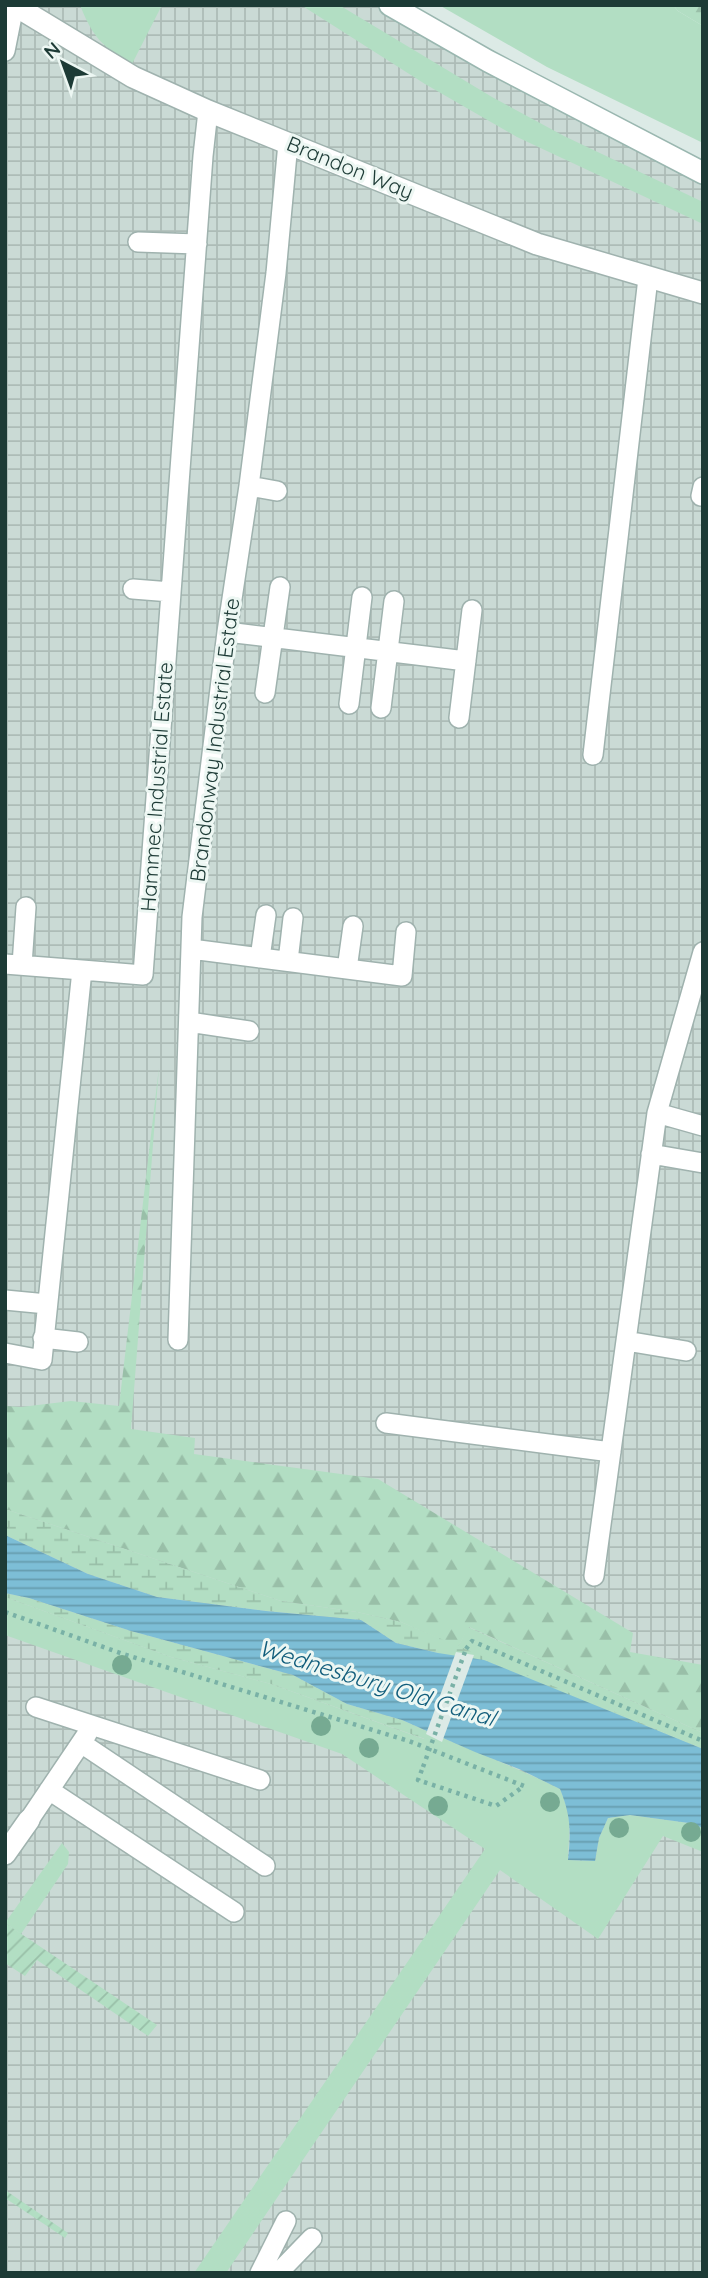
<svg xmlns="http://www.w3.org/2000/svg" width="708" height="2278" viewBox="0 0 708 2278" font-family="Quicksand,sans-serif">
  <style>
    .industrial { fill: url(#industrial-grid) }
    .green { fill: #b2dec3 }
    .forest { fill: url(#forest-firs) }
    .wetland { fill: url(#wetland-marsh) }
    .garden { fill: url(#garden-furrows) }
    .water { fill: url(#water-rules) }
    .pier { fill: #dceae6 }
    .lines { fill: none; stroke-linecap: round; stroke-linejoin: round }
    .lane-casing { stroke: #9fb2ae; stroke-width: 22 }
    .street-casing { stroke: #9fb2ae; stroke-width: 24 }
    .secondary-casing { stroke: #9ab7b0; stroke-width: 24 }
    .path { stroke: #79b1a6; stroke-width: 4.5; stroke-dasharray: 3.5 5; stroke-linecap: butt }
    .lane { stroke: #fff; stroke-width: 19 }
    .street { stroke: #fff; stroke-width: 21 }
    .secondary { stroke: #fff; stroke-width: 21 }
    .path-bridge { stroke: #79b1a6; stroke-width: 4.5; stroke-dasharray: 3.5 5; stroke-linecap: butt }
    .tree { fill: #76aa92 }
    .labels { text-anchor: middle; stroke-width: 6; stroke-linejoin: round; paint-order: stroke }
    .street-label { font-size: 21px; fill: #1d3b36; stroke: #edf7f3 }
    .water-label { font-size: 23px; font-style: italic; fill: #125e7c; stroke: #edf7f3 }
  </style>
  <defs>
    <pattern id="industrial-grid" width="8" height="8" patternUnits="userSpaceOnUse" patternTransform="scale(1.75)"><rect width="8" height="8" fill="#cadad5"/><path d="M0 4h8M4 0v8" fill="none" stroke="#adbcb7"/></pattern>
    <pattern id="forest-firs" width="22" height="20" patternUnits="userSpaceOnUse" patternTransform="scale(1.75)"><rect width="22" height="20" fill="#b2dec3"/><path d="M5 1l3.5 6h-7zM16 11l3.5 6h-7z" fill="#99bfa8"/></pattern>
    <pattern id="wetland-marsh" width="20" height="14" patternUnits="userSpaceOnUse" patternTransform="scale(1.75)"><rect width="20" height="14" fill="#b2dec3"/><path d="M1 5h8M5 5V1M11 12h8M15 12V8" fill="none" stroke="#99bfa8"/></pattern>
    <pattern id="garden-furrows" width="10" height="10" patternUnits="userSpaceOnUse" patternTransform="scale(1.75)"><rect width="10" height="10" fill="#b2dec3"/><path d="M-1 1l2-2M0 10L10 0M9 11l2-2" fill="none" stroke="#99bfa8"/></pattern>
    <pattern id="water-rules" width="6" height="5" patternUnits="userSpaceOnUse" patternTransform="scale(1.75)"><rect width="6" height="5" fill="#7dbed6"/><path d="M0 2.5h6" fill="none" stroke="#669cae"/></pattern>
  </defs>
  <rect width="100%" height="100%" fill="#dceae6"/>
  <path class="industrial" d="M 5,5 L 390,5 L 703,173 L 703,2273 L 5,2273 Z"/>
  <path class="green" d="M 80,5 L 162,5 L 132,64 C 103,48 92,36 80,5 Z
    M 301,5 L 339,5 L 492,97 L 564,136 L 703,202 L 703,224 L 517,137 L 425,84 Z
    M 439,5 L 673,5 L 678,11 L 703,26 L 703,143 L 547,67 Z
    M 5,1597 L 171,1657 L 271,1684 L 424,1739 L 427,1731 C 471,1751 517,1767 560,1789 C 573,1820 569,1829 568,1860 L 595,1861 L 599,1838 L 608,1818 L 630,1815 L 689,1823 L 703,1828 L 703,1852 L 663,1836 L 598,1939 L 500,1870 L 226,2273 L 194,2273 L 485,1849 L 342,1754 L 5,1635 Z
    M 468,1627 L 703,1733 L 703,1749 L 458,1647 Z
    M 62,1843 L 69,1852 L 68,1864 L 21,1934 L 5,1923 Z"/>
  <path class="forest" d="M 673,5 L 703,5 L 703,26 L 678,11 Z
    M 159,1067 L 131,1429 L 195,1438 L 194,1454 L 378,1479 L 633,1633 L 630,1652 L 703,1665 L 703,1733 L 469,1627 L 458,1647 L 401,1622 L 357,1612 L 281,1601 L 5,1509 L 5,1406 L 21,1407 L 71,1401 L 119,1406 Z"/>
  <path class="wetland" d="M 5,1509 L 281,1601 L 357,1612 L 401,1622 L 703,1749 L 438,1653 L 396,1643 L 361,1620 L 266,1611 L 157,1597 L 88,1574 L 5,1535 Z
    M 5,1593 L 29,1598 L 131,1631 L 293,1675 L 347,1704 L 402,1720 L 427,1731 L 425,1739 L 271,1684 L 171,1657 L 5,1597 Z"/>
  <path class="garden" d="M 5,1923 L 157,2025 L 148,2036 L 37,1960 L 25,1976 L 5,1963 Z
    M 5,2190 L 68,2233 L 65,2238 L 5,2198 Z"/>
  <path class="water" d="M 5,1535 L 88,1574 L 157,1597 L 266,1611 L 361,1620 L 396,1643 L 438,1653 L 484,1660 L 703,1749 L 703,1828 L 689,1823 L 630,1815 L 608,1818 L 599,1838 L 595,1861 L 568,1860 C 571,1832 571,1816 560,1789 L 519,1769 L 475,1752 L 402,1720 L 347,1704 L 293,1675 L 131,1631 L 29,1598 L 5,1593 Z"/>
  <path class="pier" d="M 456,1652 L 474,1655 L 442,1742 L 426,1734 Z"/>
  <g class="lines">
    <defs>
      <path id="lane" d="M 5,51 L 14,6
        M 138,242 L 197,244
        M 249,486 L 277,491
        M 701,496 L 703,487
        M 133,589 L 171,592
        M 227,632 L 466,661
        M 265,693 L 280,587
        M 349,704 L 362,597
        M 381,708 L 394,601
        M 459,718 L 472,610
        M 593,755 L 648,278
        M 191,949 L 402,976 L 406,932
        M 260,958 L 266,915
        M 288,961 L 293,918
        M 5,964 L 82,970
        M 22,965 L 26,907
        M 347,969 L 353,926
        M 189,1022 L 249,1031
        M 657,1113 L 703,1126
        M 651,1154 L 703,1163
        M 5,1300 L 47,1304
        M 43,1338 L 78,1342
        M 178,1340 L 192,917 L 227,632 L 249,486 L 276,273 L 288,143
        M 626,1341 L 686,1351
        M 5,1353 L 42,1360 L 82,970 L 143,975 L 203,156 L 208,111
        M 386,1423 L 611,1452
        M 594,1576 L 657,1113 L 703,952
        M 36,1707 L 260,1780
        M 81,1743 L 265,1866
        M 49,1790 L 234,1912
        M 29,1820 L 87,1734
        M 260,2273 L 286,2221
        M 278,2273 L 312,2238"/>
      <path id="street" d="M 14,5 L 133,77 L 208,111 L 537,244 L 703,293
        M 5,1854 L 29,1820"/>
      <path id="secondary" d="M 390,5 L 488,61 L 703,173"/>
    </defs>
    <use href="#lane" class="lane-casing"/>
    <use href="#street" class="street-casing"/>
    <use href="#secondary" class="secondary-casing"/>
    <path class="path" d="M 5,1612 L 123,1654 L 409,1741 L 524,1786 L 496,1806 L 418,1780 L 423,1767
      M 466,1649 L 472,1641 L 703,1741"/>
    <use href="#lane" class="lane"/>
    <use href="#street" class="street"/>
    <use href="#secondary" class="secondary"/>
    <path class="path-bridge" d="M 423,1767 L 466,1649"/>
  </g>
  <g class="tree">
    <circle cx="122" cy="1665" r="10"/>
    <circle cx="321" cy="1726" r="10"/>
    <circle cx="369" cy="1748" r="10"/>
    <circle cx="550" cy="1802" r="10"/>
    <circle cx="438" cy="1806" r="10"/>
    <circle cx="619" cy="1828" r="10"/>
    <circle cx="691" cy="1832" r="10"/>
  </g>
  <g class="labels">
    <g class="street-label">
      <text transform="translate(350 168) rotate(22)" y="7">Brandon Way</text>
      <text transform="translate(215 740) rotate(-83)" y="7">Brandonway Industrial Estate</text>
      <text transform="translate(157 787) rotate(-86)" y="7">Hammec Industrial Estate</text>
    </g>
    <g class="water-label">
      <text transform="translate(377 1683) rotate(17)" y="8">Wednesbury Old Canal</text>
    </g>
  </g>
  <rect width="708" height="2278" fill="none" stroke="#1d3b36" stroke-width="14"/>
  <g transform="translate(63 63) rotate(319)" stroke="#edf7f3" stroke-width="5" paint-order="stroke">
  <path d="M0-5L12 26L0 18L-12 26Z" fill="#1d3b36"/>
  <text y="-10" font-size="19" font-weight="bold" text-anchor="middle" fill="#1d3b36">N</text>
  </g>
</svg>
